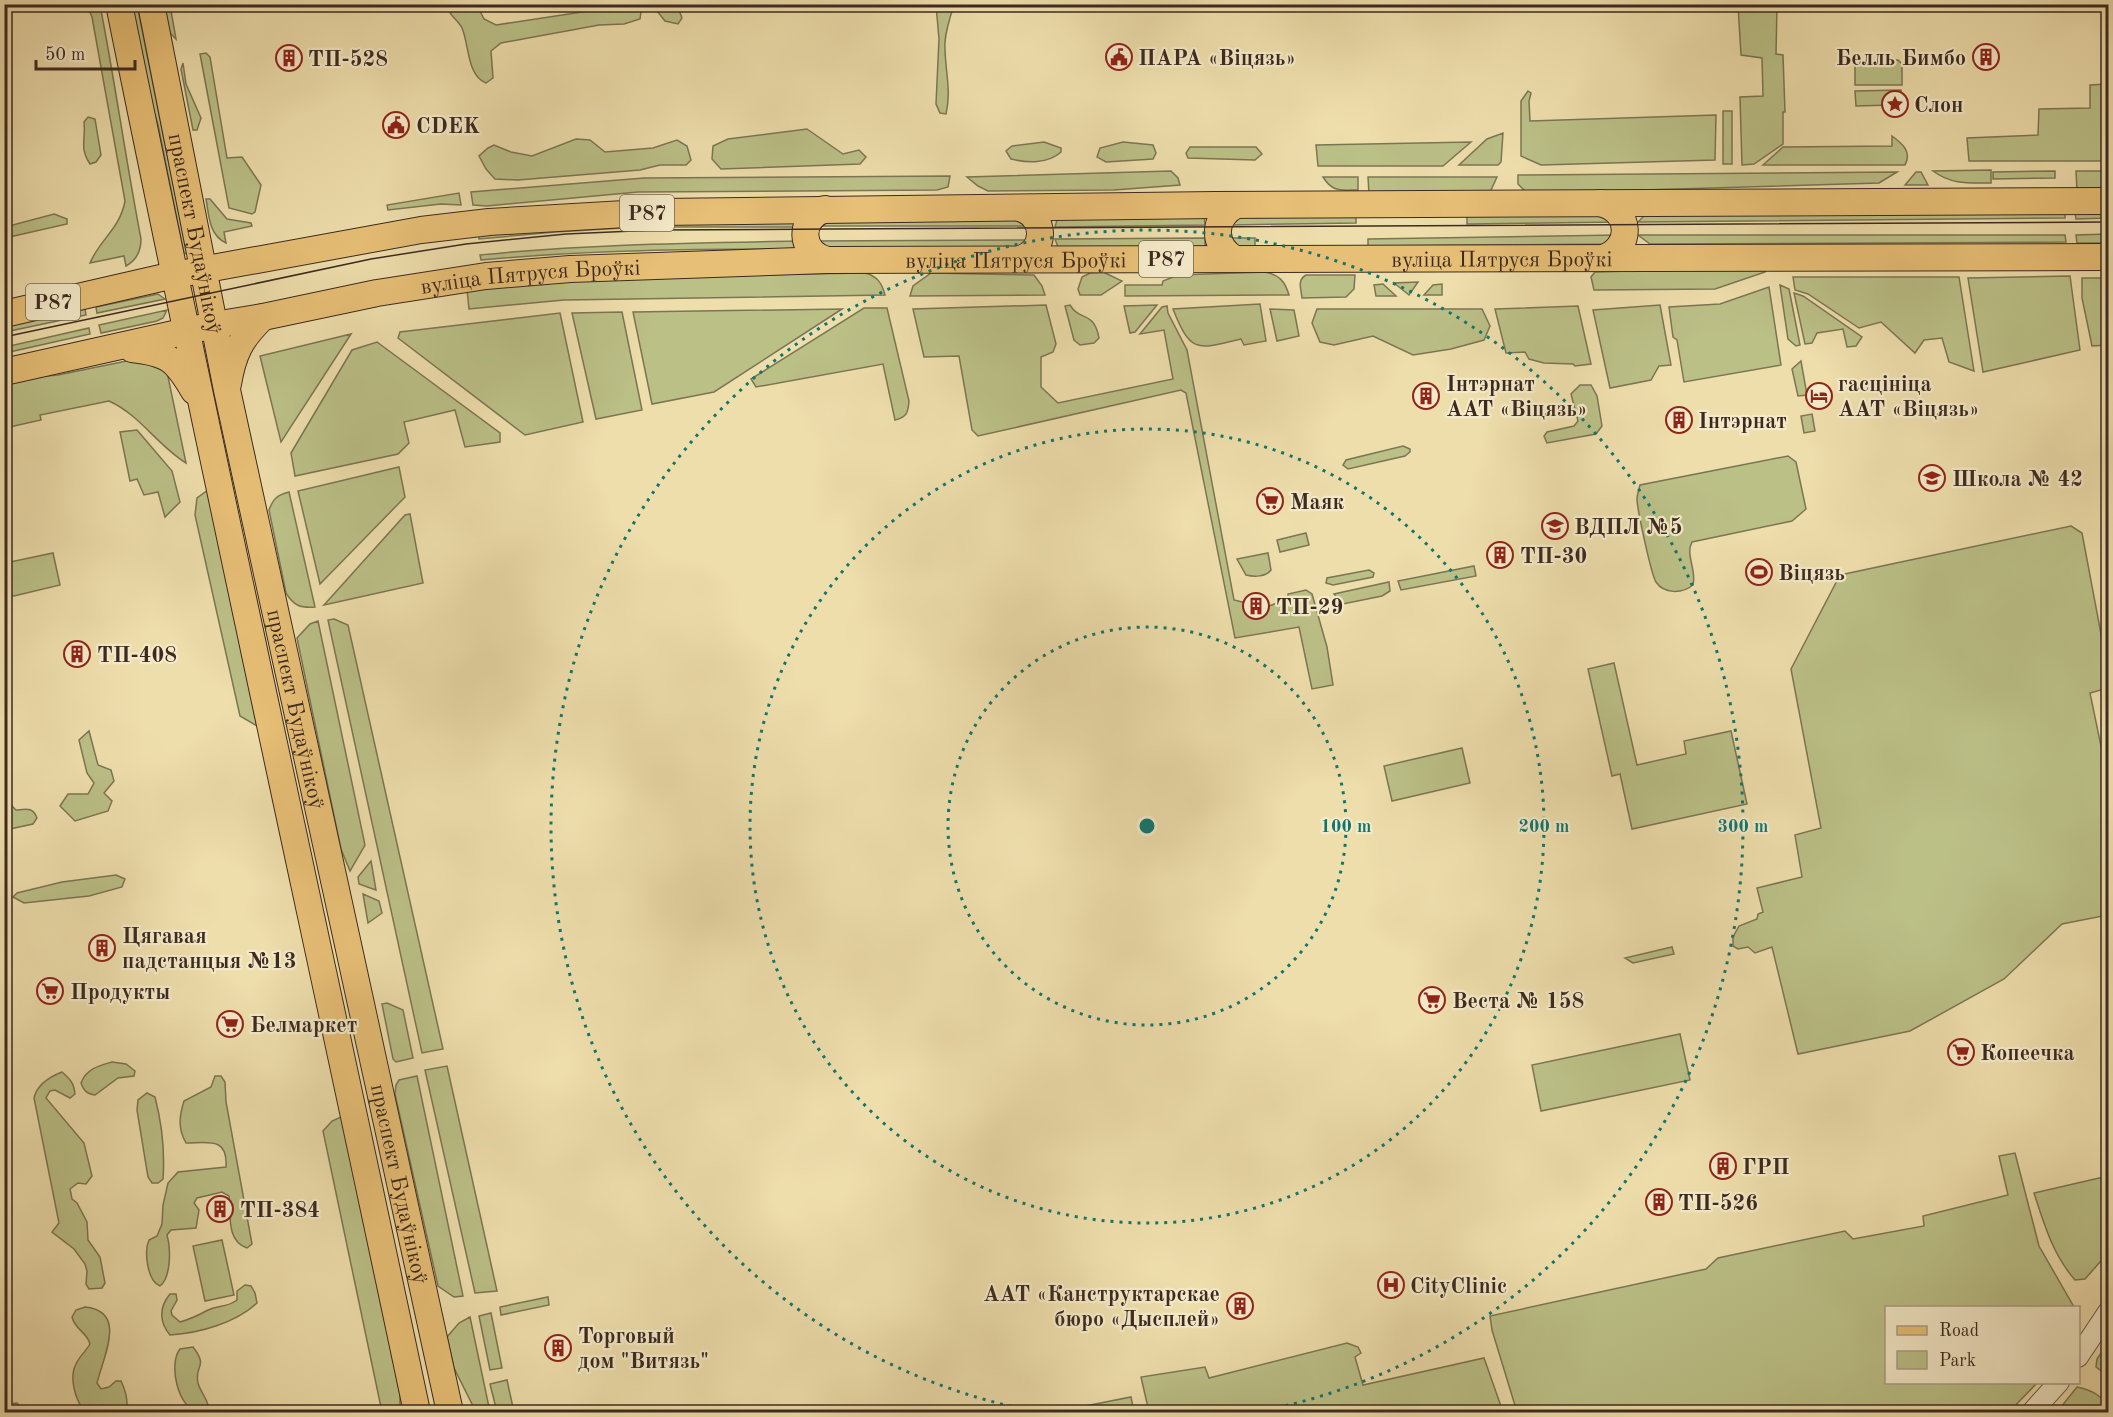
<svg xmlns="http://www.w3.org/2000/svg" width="2113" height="1417" viewBox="0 0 2113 1417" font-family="'Old Standard TT',serif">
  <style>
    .green { fill: #bbc087; stroke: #7c7554; stroke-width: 1.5 }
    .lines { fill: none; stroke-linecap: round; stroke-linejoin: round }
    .minor-casing { stroke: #685743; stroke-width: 22 }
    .major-casing { stroke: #3c2a20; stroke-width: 28 }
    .minor { stroke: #f4eac9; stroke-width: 20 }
    .major { stroke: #e7bf76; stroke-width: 26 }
    .tram { stroke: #3c2a20; stroke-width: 1.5 }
    .ring { fill: none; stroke: #0f766e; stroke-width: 3; stroke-dasharray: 3 6 }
    .labels { text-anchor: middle; stroke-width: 4.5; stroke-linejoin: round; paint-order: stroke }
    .shield { fill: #f4eac9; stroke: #736453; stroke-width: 1.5 }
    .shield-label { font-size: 21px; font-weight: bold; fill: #3c2a20 }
    .poi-label { font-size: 22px; font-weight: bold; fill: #3c2a20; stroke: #f4eac9; text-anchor: start }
    .street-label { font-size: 22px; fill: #3c2a20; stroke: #f4eac9 }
    .centre { fill: #0f766e; stroke: #f4eac9; stroke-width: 3 }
    .ring-label { font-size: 18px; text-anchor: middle; font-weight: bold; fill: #0f766e; stroke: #f4eac9; stroke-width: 4.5; stroke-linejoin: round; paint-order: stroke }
  </style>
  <rect width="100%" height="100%" fill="#eedeac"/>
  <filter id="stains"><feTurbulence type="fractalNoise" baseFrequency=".00333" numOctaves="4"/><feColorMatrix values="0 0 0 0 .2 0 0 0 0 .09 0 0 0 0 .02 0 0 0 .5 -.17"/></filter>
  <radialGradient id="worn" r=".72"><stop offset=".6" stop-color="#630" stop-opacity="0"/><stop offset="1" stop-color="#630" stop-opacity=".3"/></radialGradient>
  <path class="green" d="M 452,4 L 477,5 L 484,19 L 496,25 L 628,5 L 638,7 L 641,12 L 640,19 L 624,24 L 599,25 L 501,43 L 491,51 L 493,78 L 486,83 C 467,76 469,44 462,28 C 458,20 451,17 448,9 Z
    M 87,5 L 100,5 C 115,82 126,161 141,239 C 141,250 137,260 126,266 L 124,256 L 90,263 C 100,239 120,229 125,201 L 92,17 Z
    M 129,5 L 137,5 L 187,253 L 184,254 L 158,125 L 147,89 Z
    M 164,5 L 170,5 L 176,39 L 170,33 Z
    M 657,5 L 677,5 L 682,18 L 678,24 L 665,21 L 657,11 Z
    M 936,5 L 954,5 C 950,17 946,29 945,42 C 944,67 952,89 946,114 L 940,113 L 936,104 L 939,39 Z
    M 1738,5 L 1777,5 L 1776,54 L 1783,55 L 1785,112 L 1783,112 L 1783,144 L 1754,164 L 1742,165 L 1740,97 L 1763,96 L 1762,58 L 1741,55 Z
    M 206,53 L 210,57 L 227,158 L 242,157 L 261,185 L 255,212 L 252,214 L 229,208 L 200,54 Z
    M 1898,60 L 1902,64 L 1902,85 L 1855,85 L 1855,61 Z
    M 183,63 L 186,84 L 201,118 L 197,130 L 193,130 L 181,69 Z
    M 2107,84 L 2108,161 L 1969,161 L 1967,138 L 2038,135 L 2039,109 L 2090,108 L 2090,85 Z
    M 1901,90 L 1902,113 L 1895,115 L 1895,108 L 1892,105 L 1856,106 L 1855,91 Z
    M 1528,91 L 1531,93 L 1529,101 L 1530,121 L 1716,115 L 1715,160 L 1541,165 L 1521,156 L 1521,101 Z
    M 1723,111 L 1732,111 L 1732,164 L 1723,164 Z
    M 88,117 L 95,119 L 101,155 L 96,162 L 90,164 C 79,147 86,140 84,122 Z
    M 807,129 L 843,154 L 859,150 L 866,157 L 860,164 L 721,169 L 712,159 L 713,146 L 728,139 Z
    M 1503,133 L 1501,162 L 1498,165 L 1459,165 L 1487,139 Z
    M 1892,136 C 1903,144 1912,152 1905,165 L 1763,165 L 1783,147 L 1892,146 Z
    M 576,139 L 590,140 L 605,152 L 653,148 L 677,140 L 687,146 L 691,160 L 686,165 L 660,165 L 640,170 L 518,180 L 495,179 L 486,169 L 479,156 L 488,148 L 494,145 L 511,152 L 532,156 Z
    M 1044,142 L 1061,148 L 1061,152 C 1048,164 1027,163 1011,159 L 1006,151 L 1012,146 Z
    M 1123,142 L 1153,145 L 1156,153 L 1153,159 L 1106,162 L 1097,157 L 1100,148 Z
    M 1471,142 L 1443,166 L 1318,166 L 1316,145 Z
    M 1190,147 L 1256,147 L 1262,154 L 1255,160 L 1188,158 L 1186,153 Z
    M 1991,170 L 1991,183 C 1969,183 1952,185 1933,171 Z
    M 1171,171 L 1178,178 L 1180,185 L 1114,190 L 988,191 L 978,186 L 967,177 Z
    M 2055,171 L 2055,178 L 1993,179 L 1993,172 Z
    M 2076,171 L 2108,171 L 2108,190 L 2077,191 Z
    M 1897,172 L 1879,183 L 1539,193 L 1525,191 L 1518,184 L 1518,175 Z
    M 1916,172 L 1921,172 L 1928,185 L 1905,185 Z
    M 950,176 L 948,187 L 937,190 L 638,192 L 487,206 L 473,205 L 471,192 L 644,178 Z
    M 1323,177 L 1358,177 L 1358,190 C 1341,190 1333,193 1323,177 Z
    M 1368,177 L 1497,177 L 1491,190 L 1485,194 L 1369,194 Z
    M 459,193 L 461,205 L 441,204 L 388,210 L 387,205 Z
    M 206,199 L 210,199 L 227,219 L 251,223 L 252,226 L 224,232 L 226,243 C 209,235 209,216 206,199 Z
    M 1608,212 L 1619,222 L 1467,224 L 1467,215 Z
    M 2065,212 L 2065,218 L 1638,222 L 1646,214 Z
    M 2075,212 L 2108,212 L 2108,218 L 2076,219 Z
    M 54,214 L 67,219 L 67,224 L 5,238 L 5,227 Z
    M 1356,215 L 1356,223 L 1230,225 L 1236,216 Z
    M 1058,216 L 1204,216 L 1205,225 L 1055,227 Z
    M 1019,217 L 1027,226 L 817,226 L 823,219 Z
    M 803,220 L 799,227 L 642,227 L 555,232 L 479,239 L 479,233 L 555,227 Z
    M 2108,234 L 2108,243 L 2077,243 L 2076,235 Z
    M 1618,235 L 1610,244 L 1368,246 L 1368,239 Z
    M 1638,235 L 2065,235 L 2066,242 L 1650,244 Z
    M 1205,238 L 1205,247 L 1058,247 L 1055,239 Z
    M 1231,238 L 1255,238 L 1255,246 L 1236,246 Z
    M 1028,240 L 1019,247 L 821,247 L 815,241 Z
    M 799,241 L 802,249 C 694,249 588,250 481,260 L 480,255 C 586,244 692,243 799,241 Z
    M 1764,267 L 1765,272 L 1715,289 L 1594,290 L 1591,277 L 1595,272 Z
    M 1103,272 L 1122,281 L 1101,295 L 1080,295 L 1078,289 L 1082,277 L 1090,273 Z
    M 1265,272 C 1279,275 1285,281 1289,295 L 1125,296 L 1125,285 L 1162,285 L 1163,281 L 1178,275 Z
    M 865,273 C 877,276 882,283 885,295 L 564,300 L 469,309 L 467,290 L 562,278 Z
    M 931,273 L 1034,275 L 1042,286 L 1045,295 L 910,296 L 913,286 Z
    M 1306,275 L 1355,275 L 1354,289 L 1346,297 L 1302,298 C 1301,289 1297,280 1306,275 Z
    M 2070,276 L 2080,350 L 1983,372 L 1968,278 Z
    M 1793,277 L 1959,277 L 1974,371 L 1949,362 L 1942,338 L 1924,340 L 1915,353 L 1881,322 L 1859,328 L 1808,294 L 1795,290 Z
    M 2082,278 L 2108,278 L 2108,345 L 2092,346 L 2082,298 Z
    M 1418,282 L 1409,295 L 1394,283 Z
    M 1383,284 L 1396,296 L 1376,296 L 1374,285 Z
    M 1442,284 L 1442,295 L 1424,295 L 1433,285 Z
    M 1780,285 L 1789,289 L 1800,345 L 1796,346 L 1788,339 Z
    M 1769,287 L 1781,365 L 1684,382 L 1677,340 L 1673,337 L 1669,307 L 1720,304 Z
    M 1794,293 L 1803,296 L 1862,337 L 1856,346 L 1847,347 L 1843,329 L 1817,333 L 1812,343 L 1805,344 Z
    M 158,294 L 165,299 L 97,313 L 96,307 Z
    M 1260,304 L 1266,341 L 1244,345 L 1241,339 C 1198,349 1191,355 1173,309 Z
    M 1046,305 L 1056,344 L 1053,352 L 1041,357 L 1041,387 L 1058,403 L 1173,379 L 1164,330 L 1140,334 L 1162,307 L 1167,306 L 1168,313 L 1187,350 L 1234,600 L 1246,603 L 1250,613 L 1288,599 L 1288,594 L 1306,590 L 1312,594 L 1327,647 L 1333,685 L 1312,689 L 1299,627 L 1235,638 L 1186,393 L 1181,390 L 978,436 L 972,430 L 959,356 L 924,357 L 913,309 Z
    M 1070,305 C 1080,322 1094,310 1099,338 L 1094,343 L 1080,345 L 1074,340 L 1065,306 Z
    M 1157,305 L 1135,332 L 1130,333 L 1124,306 Z
    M 1660,305 L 1671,365 L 1659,366 L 1651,380 L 1610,388 L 1593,310 Z
    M 1578,306 L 1591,364 L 1575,366 L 1573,364 L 1544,363 L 1529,359 L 1525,352 L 1506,353 L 1495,309 Z
    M 864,308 L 887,308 L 909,401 C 908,413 907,417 895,420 L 883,364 L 756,387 L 751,379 Z
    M 85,309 L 86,315 L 5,332 L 4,326 Z
    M 842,309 L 714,392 L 652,404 L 633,312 Z
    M 1270,309 L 1294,310 L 1299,336 L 1277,341 Z
    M 1317,309 L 1482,309 L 1490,326 L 1484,340 L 1451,349 L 1413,355 L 1373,336 L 1334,345 L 1320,342 L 1312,323 Z
    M 167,310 L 163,318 L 157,321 L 101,333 L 99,325 Z
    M 622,312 L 642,410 L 596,419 L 572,313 Z
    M 560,313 L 583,422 L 525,435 L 398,338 L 400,332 Z
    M 89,328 L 90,334 L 5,353 L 5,347 Z
    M 351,334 L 281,442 L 260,356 Z
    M 377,342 L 500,433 L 500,442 L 465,447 L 455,410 L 404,422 L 409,443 L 398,454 L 295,476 L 291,453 L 352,350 Z
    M 146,357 L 167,372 L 186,463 C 157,445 140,415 109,401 L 40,415 L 41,420 L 5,428 L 5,380 L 58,375 Z
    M 1801,361 L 1807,395 L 1798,396 L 1792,369 Z
    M 1580,385 L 1591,385 L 1597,396 L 1602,426 L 1596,434 L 1547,443 L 1544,436 L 1547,432 L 1574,426 L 1578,421 L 1571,394 Z
    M 1812,414 L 1815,431 L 1804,433 L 1801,416 Z
    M 137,430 L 172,471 L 180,502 L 165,517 L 158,492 L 144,495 L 137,479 L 130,481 L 120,432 Z
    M 1403,446 L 1410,449 L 1410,452 L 1405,456 L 1348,469 L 1343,465 L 1346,460 Z
    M 1788,456 L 1796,462 L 1806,509 L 1792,521 L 1692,542 C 1685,554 1697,571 1693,585 C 1682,594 1664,594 1656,582 C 1651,574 1637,508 1637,499 C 1637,495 1639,489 1640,485 Z
    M 399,467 L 405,497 L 320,584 L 298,491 Z
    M 208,490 L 257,726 L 240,716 L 195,515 L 197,498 Z
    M 289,492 L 315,607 C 300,608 294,606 286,593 L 269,510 C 273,499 277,495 289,492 Z
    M 410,514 L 423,583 L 324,605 L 405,515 Z
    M 2071,526 L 2082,533 L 2108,671 L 2108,688 L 2090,693 L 2108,780 L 2108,915 L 2062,924 L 2004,979 L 1910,1031 L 1798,1054 L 1772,947 L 1755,953 L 1748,947 L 1738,949 L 1733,946 L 1733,937 L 1739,926 L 1757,919 L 1758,914 L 1763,912 L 1757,888 L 1802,877 L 1795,835 L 1821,828 L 1791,669 L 1840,575 Z
    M 1306,533 L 1309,545 L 1280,552 L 1277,540 Z
    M 53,553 L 60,585 L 14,596 L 5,594 L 5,563 Z
    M 1268,553 L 1271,570 C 1266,577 1254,577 1246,575 L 1237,559 Z
    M 1474,566 L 1476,576 L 1401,590 L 1398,581 Z
    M 1369,570 L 1374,573 L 1373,577 L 1333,585 L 1326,583 L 1327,578 Z
    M 1389,582 L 1390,591 L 1382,596 L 1343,604 L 1334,594 Z
    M 334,619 L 348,625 L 443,1049 L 422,1053 L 328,620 Z
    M 318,621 L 365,845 L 350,871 L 341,849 L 297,638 L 310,624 Z
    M 1614,663 L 1637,765 L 1686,754 L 1684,741 L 1731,731 L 1747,804 L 1632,829 L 1620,774 L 1612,776 L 1588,669 Z
    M 89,731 L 98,765 L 111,770 L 114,781 L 104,793 L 112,801 L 108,811 L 75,821 L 60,806 L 68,794 L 88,794 L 94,783 L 87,773 L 79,740 Z
    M 1462,748 L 1470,783 L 1392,801 L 1384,766 Z
    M 5,791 L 11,805 L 16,810 C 27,809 33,807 37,818 L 33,824 L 5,830 Z
    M 371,861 L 376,890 L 359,884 L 358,877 Z
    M 116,875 L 125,879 L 122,887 L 89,896 L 24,903 L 13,897 L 17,893 L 62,882 Z
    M 363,894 L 379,901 L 382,913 L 368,923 Z
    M 1672,947 L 1674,954 L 1633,963 L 1625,958 Z
    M 387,1003 L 403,1010 L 413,1058 L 396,1062 L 393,1059 L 382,1004 Z
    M 1680,1034 L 1690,1080 L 1541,1111 L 1532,1065 Z
    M 112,1062 L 126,1064 L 135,1071 L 134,1076 L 118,1078 L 95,1095 C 87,1094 84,1091 81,1083 C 86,1069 98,1066 112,1062 Z
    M 447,1066 L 497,1291 L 475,1293 L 425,1070 Z
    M 62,1072 C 70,1079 74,1083 75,1094 L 70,1098 L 55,1090 L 50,1091 L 46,1098 L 84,1143 L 92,1176 L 86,1184 L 78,1183 L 70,1189 L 72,1199 L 77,1203 L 87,1222 L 88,1240 L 100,1257 L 105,1283 L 102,1288 L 89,1289 L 86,1284 L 87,1271 L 85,1264 L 74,1249 L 52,1232 L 59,1223 L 34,1098 C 37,1085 49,1077 62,1072 Z
    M 215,1076 L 221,1076 L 225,1082 L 226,1102 L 252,1244 L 247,1248 C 226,1241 231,1215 229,1196 L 222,1192 L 197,1198 L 194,1203 L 199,1210 L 196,1228 L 171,1230 L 167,1235 C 171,1248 171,1278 160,1286 C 147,1281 144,1251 149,1240 L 157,1236 L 162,1224 L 163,1205 L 168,1183 L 178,1172 L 226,1167 C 228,1137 209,1143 186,1143 C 178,1129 179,1117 184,1101 L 211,1087 Z
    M 417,1076 L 463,1296 L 454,1297 L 438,1286 L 395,1094 L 396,1085 L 399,1080 Z
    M 147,1093 L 155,1097 C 162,1124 165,1151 163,1179 L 158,1183 L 152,1183 L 148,1177 L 137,1110 L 138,1100 Z
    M 343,1116 L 400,1394 L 400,1412 L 382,1412 L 323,1131 L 332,1121 Z
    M 2015,1153 L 2039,1246 L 2074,1307 L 1886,1308 L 1886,1382 L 2037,1383 L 2009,1412 L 1517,1412 L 1492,1330 L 1490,1316 L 1706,1269 L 1718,1258 L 1845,1231 L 1853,1239 L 1924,1226 L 1923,1216 L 2008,1195 L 1999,1156 Z
    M 2108,1176 L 2108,1253 L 2085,1279 L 2075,1280 C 2053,1255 2044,1224 2034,1193 Z
    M 222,1240 L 234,1295 L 205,1301 L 193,1246 Z
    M 245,1285 L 251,1286 L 255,1293 L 257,1303 C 235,1323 200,1333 170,1335 C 159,1322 159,1307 170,1294 L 176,1294 L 177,1300 L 171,1311 L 172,1315 L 180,1322 C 191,1319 199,1315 208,1310 C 219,1305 226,1308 237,1300 L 237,1291 Z
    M 548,1297 L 549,1305 L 501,1315 L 500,1307 Z
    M 85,1307 C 128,1311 103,1357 97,1383 L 101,1389 L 109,1387 L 116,1381 L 121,1381 C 126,1391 128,1401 127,1412 L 109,1412 L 103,1405 L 88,1410 L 83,1409 C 75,1398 69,1377 76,1364 C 79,1357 86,1351 90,1344 C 87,1332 75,1330 72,1317 L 76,1310 Z
    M 491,1313 L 502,1368 L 490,1370 L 479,1316 Z
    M 470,1317 L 490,1412 L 476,1412 L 454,1368 L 447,1337 L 459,1323 Z
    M 1347,1343 L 1358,1347 L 1361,1353 L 1355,1357 L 1363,1385 L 1484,1358 L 1503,1412 L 1149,1412 L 1141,1377 L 1205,1367 L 1209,1378 Z
    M 2108,1343 L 2108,1376 L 2096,1367 L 2097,1359 Z
    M 193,1347 C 209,1368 194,1364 198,1383 C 200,1391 206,1397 208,1405 L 197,1412 C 178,1407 168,1364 180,1349 Z
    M 507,1380 L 514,1412 L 497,1412 L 490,1384 Z
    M 2077,1387 C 2089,1389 2109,1398 2108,1412 L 2057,1412 Z
    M 1131,1397 L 1134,1412 L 1055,1412 Z
    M 4,1400 L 8,1404 L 17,1403 L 25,1412 L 5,1412 Z"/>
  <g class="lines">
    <defs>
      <path id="minor" d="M 2078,1357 L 2108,1312
        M 2032,1412 L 2059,1382"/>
      <g id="major">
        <path d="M 119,4 C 214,475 318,943 417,1412"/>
        <path id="s1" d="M 151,4 L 227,390 L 450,1412"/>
        <path d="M 1600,203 C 1632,210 1633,248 1603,258"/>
        <path d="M 1020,208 C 1046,217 1047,249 1021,259"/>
        <path d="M 825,209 C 798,219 799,252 827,260"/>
        <path d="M 1235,259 C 1212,246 1212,218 1236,205"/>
        <path d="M 4,314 L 174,275 L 421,230 L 489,222 L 659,212 L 1215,205 L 2108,201"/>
        <path d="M 132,349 C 169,353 176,360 194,391"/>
        <path id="s2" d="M 4,372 L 214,325 L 263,317 L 377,293 L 486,276 L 570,269 L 827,260 L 2108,257"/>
        <path d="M 228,384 C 233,354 240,339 263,317"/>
      </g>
    </defs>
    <use href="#minor" class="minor-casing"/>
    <use href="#major" class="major-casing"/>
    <use href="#minor" class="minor"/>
    <use href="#major" class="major"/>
    <path class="tram" d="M 4,337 L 371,259 L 466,244 L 566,234 L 656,230 L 831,229 L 2108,222"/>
  </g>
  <g class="ring">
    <circle cx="1147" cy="826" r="199"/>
    <circle cx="1147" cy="826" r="397"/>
    <path d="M1038 1412A596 596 0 1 1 1256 1412"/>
  </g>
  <defs>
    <symbol id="civic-ring" viewBox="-11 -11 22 22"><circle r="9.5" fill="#f4eac9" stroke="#8f2418" stroke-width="1.5"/><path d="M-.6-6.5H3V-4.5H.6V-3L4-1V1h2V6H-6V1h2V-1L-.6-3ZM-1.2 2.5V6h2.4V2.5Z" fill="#8f2418"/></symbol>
    <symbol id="building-ring" viewBox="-11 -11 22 22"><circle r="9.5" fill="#f4eac9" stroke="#8f2418" stroke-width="1.5"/><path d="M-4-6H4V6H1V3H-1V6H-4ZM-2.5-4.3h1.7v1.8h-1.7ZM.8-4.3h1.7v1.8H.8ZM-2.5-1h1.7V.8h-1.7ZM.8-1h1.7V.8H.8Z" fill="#8f2418"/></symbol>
    <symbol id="sight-ring" viewBox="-11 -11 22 22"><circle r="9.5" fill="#f4eac9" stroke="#8f2418" stroke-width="1.5"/><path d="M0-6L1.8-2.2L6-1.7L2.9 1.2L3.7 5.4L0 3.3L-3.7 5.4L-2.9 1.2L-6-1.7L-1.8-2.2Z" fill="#8f2418"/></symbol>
    <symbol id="hotel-ring" viewBox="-11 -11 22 22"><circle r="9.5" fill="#f4eac9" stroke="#8f2418" stroke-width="1.5"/><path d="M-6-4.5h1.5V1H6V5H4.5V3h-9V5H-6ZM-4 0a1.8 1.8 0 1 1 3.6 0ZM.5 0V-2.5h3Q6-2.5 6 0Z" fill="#8f2418"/></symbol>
    <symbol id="school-ring" viewBox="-11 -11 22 22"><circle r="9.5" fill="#f4eac9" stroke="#8f2418" stroke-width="1.5"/><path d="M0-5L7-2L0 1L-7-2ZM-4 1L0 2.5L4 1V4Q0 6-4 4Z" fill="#8f2418"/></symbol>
    <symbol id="supermarket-ring" viewBox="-11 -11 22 22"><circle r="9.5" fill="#f4eac9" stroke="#8f2418" stroke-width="1.5"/><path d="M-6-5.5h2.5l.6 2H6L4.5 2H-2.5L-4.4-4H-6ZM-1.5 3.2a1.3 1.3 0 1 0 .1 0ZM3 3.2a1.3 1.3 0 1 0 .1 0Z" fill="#8f2418"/></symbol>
    <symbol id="university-ring" viewBox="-11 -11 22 22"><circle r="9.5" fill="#f4eac9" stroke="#8f2418" stroke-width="1.5"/><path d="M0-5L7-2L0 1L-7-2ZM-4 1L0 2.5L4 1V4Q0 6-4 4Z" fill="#8f2418"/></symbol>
    <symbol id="stadium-ring" viewBox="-11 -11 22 22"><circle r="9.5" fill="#f4eac9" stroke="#8f2418" stroke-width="1.5"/><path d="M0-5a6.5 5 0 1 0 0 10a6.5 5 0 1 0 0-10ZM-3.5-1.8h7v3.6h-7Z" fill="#8f2418"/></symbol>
    <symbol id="hospital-ring" viewBox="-11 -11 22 22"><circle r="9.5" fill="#f4eac9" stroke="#8f2418" stroke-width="1.5"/><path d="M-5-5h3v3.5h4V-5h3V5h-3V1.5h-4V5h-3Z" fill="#8f2418"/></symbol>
  </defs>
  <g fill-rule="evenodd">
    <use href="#civic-ring" x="1104" y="42" width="30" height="30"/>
    <use href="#building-ring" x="1971" y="42" width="30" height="30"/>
    <use href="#building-ring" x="274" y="43" width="30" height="30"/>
    <use href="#sight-ring" x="1880" y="89" width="30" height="30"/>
    <use href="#civic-ring" x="381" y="110" width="30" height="30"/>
    <use href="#building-ring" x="1411" y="381" width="30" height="30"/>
    <use href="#hotel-ring" x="1804" y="381" width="30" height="30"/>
    <use href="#building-ring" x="1664" y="405" width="30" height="30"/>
    <use href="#school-ring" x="1917" y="463" width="30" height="30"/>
    <use href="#supermarket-ring" x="1255" y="486" width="30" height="30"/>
    <use href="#university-ring" x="1540" y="511" width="30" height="30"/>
    <use href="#building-ring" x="1485" y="540" width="30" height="30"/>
    <use href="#stadium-ring" x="1744" y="557" width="30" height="30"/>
    <use href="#building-ring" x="1241" y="591" width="30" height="30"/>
    <use href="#building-ring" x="62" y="639" width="30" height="30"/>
    <use href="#building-ring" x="87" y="933" width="30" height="30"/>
    <use href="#supermarket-ring" x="35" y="976" width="30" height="30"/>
    <use href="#supermarket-ring" x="1417" y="985" width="30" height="30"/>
    <use href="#supermarket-ring" x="215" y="1009" width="30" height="30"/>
    <use href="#supermarket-ring" x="1946" y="1037" width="30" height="30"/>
    <use href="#building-ring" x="1708" y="1151" width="30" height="30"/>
    <use href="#building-ring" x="1644" y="1187" width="30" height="30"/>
    <use href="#building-ring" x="205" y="1194" width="30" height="30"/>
    <use href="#hospital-ring" x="1376" y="1270" width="30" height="30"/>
    <use href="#building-ring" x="1225" y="1291" width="30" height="30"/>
    <use href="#building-ring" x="543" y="1333" width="30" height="30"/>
  </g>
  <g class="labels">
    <g class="shield">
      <rect x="620" y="195" width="54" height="36" rx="4.5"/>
      <rect x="1139" y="241" width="54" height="36" rx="4.5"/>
      <rect x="26" y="284" width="54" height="36" rx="4.5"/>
    </g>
    <g class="shield-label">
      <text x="647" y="220">Р87</text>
      <text x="1166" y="266">Р87</text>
      <text x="53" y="309">Р87</text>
    </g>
    <g class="poi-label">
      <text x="1138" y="65">ПАРА «Віцязь»</text>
      <text x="1966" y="65" text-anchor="end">Белль Бимбо</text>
      <text x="308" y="66">ТП-528</text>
      <text x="1914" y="112">Слон</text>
      <text x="416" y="133">CDEK</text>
      <text x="1446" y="391">Інтэрнат<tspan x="1446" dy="25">ААТ «Віцязь»</tspan></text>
      <text x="1838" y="391">гасцініца<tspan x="1838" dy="25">ААТ «Віцязь»</tspan></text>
      <text x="1698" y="428">Інтэрнат</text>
      <text x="1952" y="486">Школа № 42</text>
      <text x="1290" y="509">Маяк</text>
      <text x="1574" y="534">ВДПЛ №5</text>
      <text x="1520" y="563">ТП-30</text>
      <text x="1778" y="580">Віцязь</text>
      <text x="1276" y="614">ТП-29</text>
      <text x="97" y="662">ТП-408</text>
      <text x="122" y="943">Цягавая<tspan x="122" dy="25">падстанцыя №13</tspan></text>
      <text x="70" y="999">Продукты</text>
      <text x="1452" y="1008">Веста № 158</text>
      <text x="250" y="1032">Белмаркет</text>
      <text x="1980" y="1060">Копеечка</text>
      <text x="1742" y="1174">ГРП</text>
      <text x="1678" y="1210">ТП-526</text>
      <text x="240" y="1217">ТП-384</text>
      <text x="1410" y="1293">CityClinic</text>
      <text x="1220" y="1301" text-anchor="end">ААТ «Канструктарскае<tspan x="1220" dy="25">бюро «Дысплей»</tspan></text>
      <text x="578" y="1343">Торговый<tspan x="578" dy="25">дом "Витязь"</tspan></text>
    </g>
    <g class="street-label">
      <text dy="8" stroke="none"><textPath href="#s1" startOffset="234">праспект Будаўнікоў</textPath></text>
      <text dy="8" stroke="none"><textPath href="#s2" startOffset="1508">вуліца Пятруся Броўкі</textPath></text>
      <text dy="8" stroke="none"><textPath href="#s2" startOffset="1022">вуліца Пятруся Броўкі</textPath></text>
      <text dy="8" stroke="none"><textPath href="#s2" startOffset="536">вуліца Пятруся Броўкі</textPath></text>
      <text dy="8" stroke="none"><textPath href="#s1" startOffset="720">праспект Будаўнікоў</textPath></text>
      <text dy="8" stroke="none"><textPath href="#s1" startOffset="1206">праспект Будаўнікоў</textPath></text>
    </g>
  </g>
  <circle cx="1147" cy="826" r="9" class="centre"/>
  <g class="ring-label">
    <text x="1346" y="832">100 m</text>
    <text x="1544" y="832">200 m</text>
    <text x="1743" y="832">300 m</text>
  </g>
  <rect width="2113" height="1417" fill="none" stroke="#eedeac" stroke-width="24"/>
  <rect x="6" y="6" width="2101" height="1405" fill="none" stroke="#3c2a20" stroke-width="3"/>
  <rect x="12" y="12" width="2089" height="1393" fill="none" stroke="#3c2a20" stroke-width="1.5"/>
  <rect x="1885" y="1306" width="195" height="78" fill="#f4eac9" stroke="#aa9d85" stroke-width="1.5"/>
  <rect x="1897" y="1326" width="30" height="9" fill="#e7bf76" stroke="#aa9d85" stroke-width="1.5"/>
  <text x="1939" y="1336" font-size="18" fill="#3c2a20">Road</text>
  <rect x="1897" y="1351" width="30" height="18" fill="#bbc087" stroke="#aa9d85" stroke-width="1.5"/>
  <text x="1939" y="1366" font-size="18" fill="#3c2a20">Park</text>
  <path d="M36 60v9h99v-9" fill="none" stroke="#3c2a20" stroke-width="3"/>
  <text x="45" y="60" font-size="18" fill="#3c2a20" stroke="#f4eac9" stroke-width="4.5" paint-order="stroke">50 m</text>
  <rect width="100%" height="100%" filter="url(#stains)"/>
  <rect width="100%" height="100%" fill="url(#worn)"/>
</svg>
